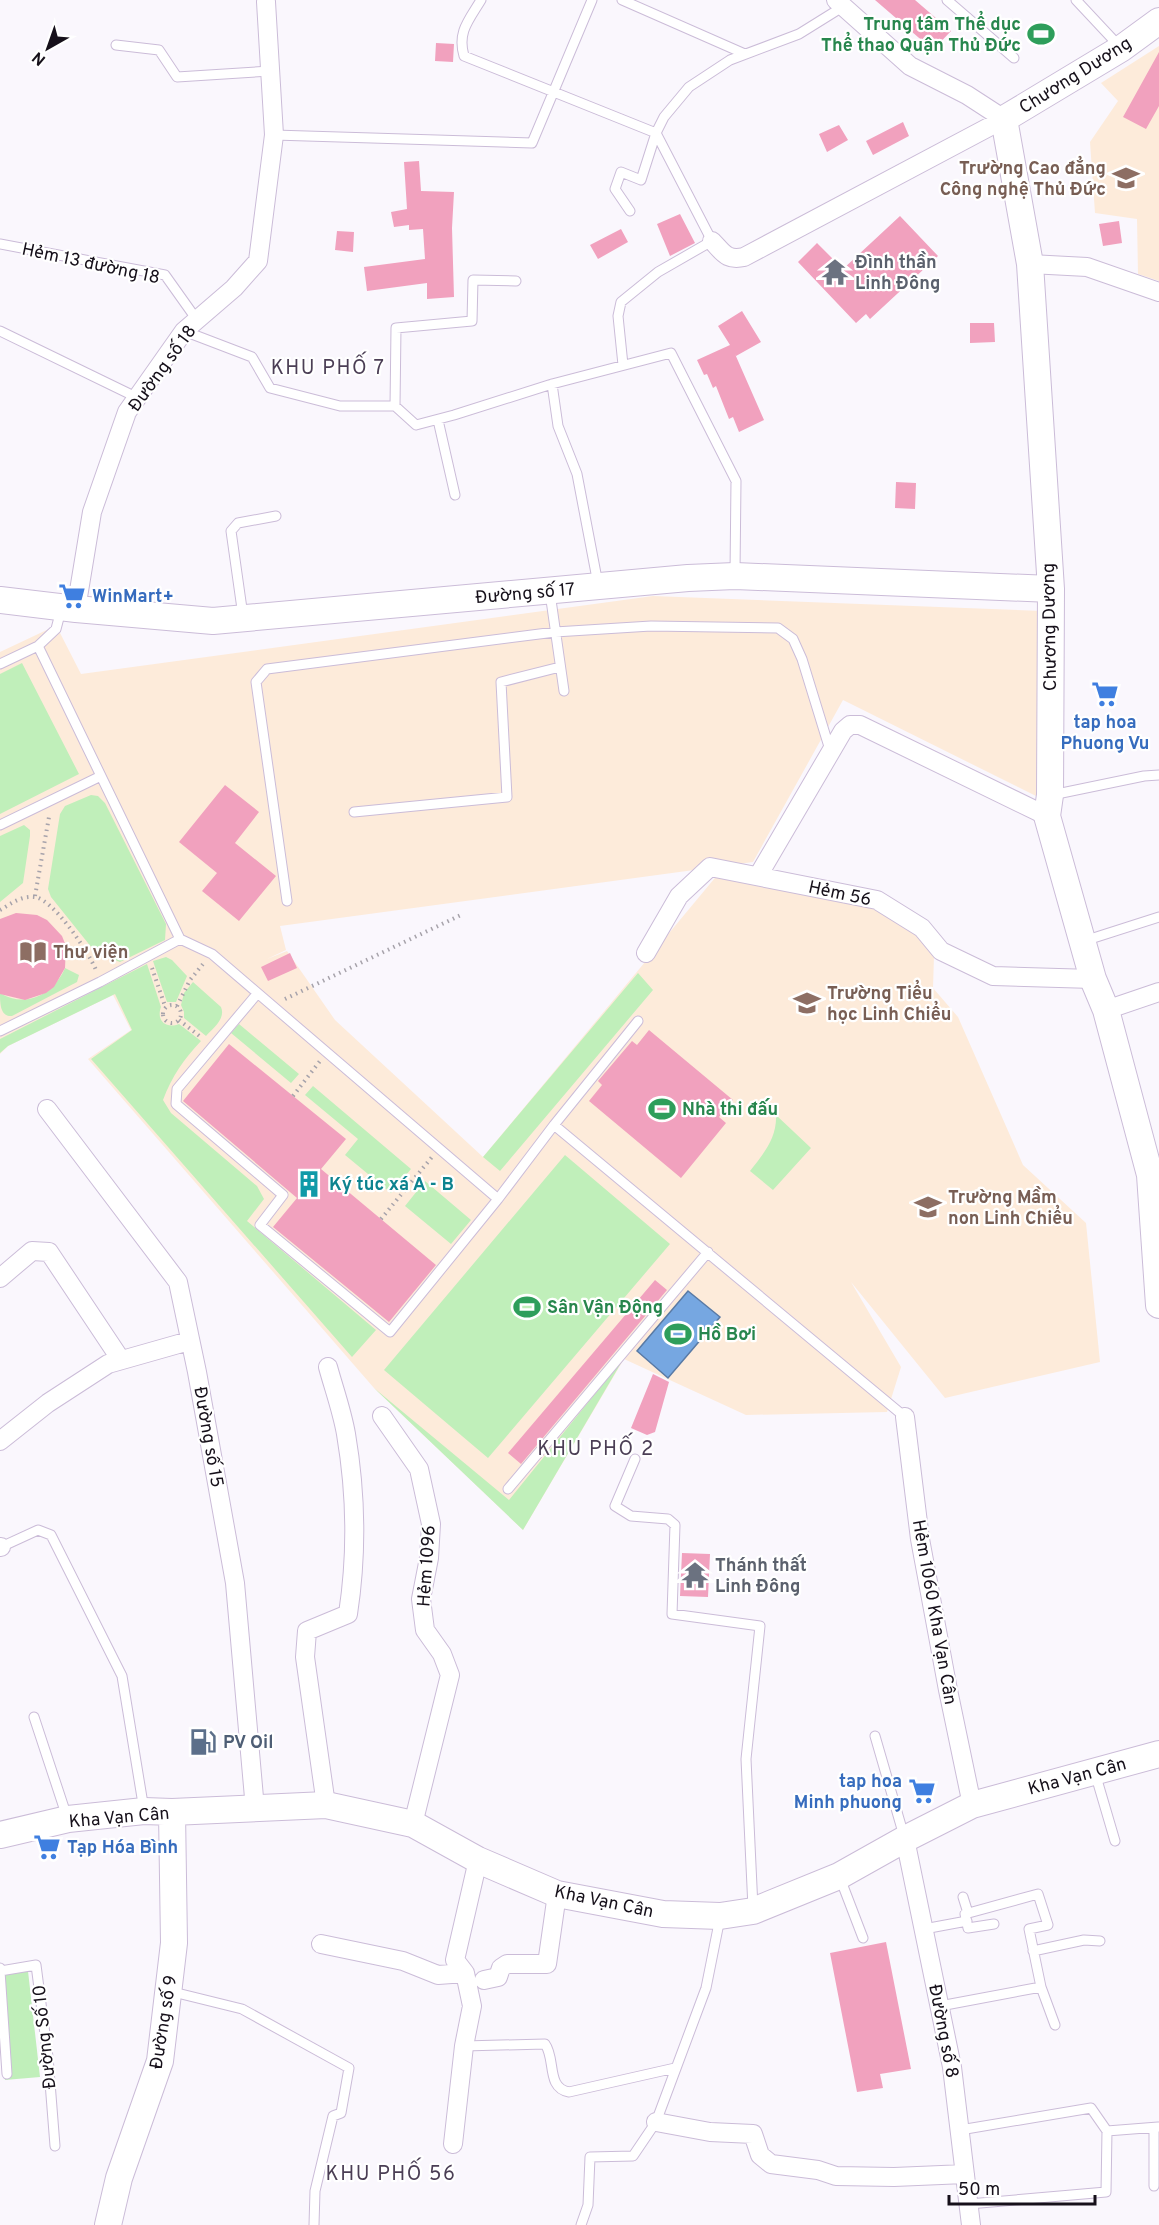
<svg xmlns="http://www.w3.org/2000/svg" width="1159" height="2225" viewBox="0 0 1159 2225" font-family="Overpass,sans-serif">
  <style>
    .education { fill: #fdebda }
    .green { fill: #c0efba }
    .water { fill: #76a7e1; stroke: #597aa5; stroke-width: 1.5 }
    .building { fill: #f1a1be }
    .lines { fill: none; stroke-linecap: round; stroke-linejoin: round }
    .lane-casing { stroke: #cbbcd8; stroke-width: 11 }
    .street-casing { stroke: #cbbcd8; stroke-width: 20 }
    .secondary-casing { stroke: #cbbcd8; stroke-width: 28 }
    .path { stroke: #a7a3ab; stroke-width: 4; stroke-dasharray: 1.5 4.5; stroke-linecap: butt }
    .lane { stroke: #fff; stroke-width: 9 }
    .street { stroke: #fff; stroke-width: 18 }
    .secondary { stroke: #fff; stroke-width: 26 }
    .labels { text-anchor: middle; stroke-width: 4.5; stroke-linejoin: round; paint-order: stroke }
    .leisure-label { font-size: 18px; font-weight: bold; fill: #27864d; stroke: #fff; text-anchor: start }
    .street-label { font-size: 18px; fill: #16101a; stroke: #fff }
    .education-label { font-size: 18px; font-weight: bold; fill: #785e54; stroke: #fff; text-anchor: start }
    .worship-label { font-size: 18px; font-weight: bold; fill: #5b616d; stroke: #fff; text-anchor: start }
    .shop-label { font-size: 18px; font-weight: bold; fill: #366cbe; stroke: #fff; text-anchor: start }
    .culture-label { font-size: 18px; font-weight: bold; fill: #0d838f; stroke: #fff; text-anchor: start }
    .service-label { font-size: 18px; font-weight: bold; fill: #4e5e75; stroke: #fff; text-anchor: start }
    .neighbourhood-label { font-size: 20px; letter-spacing: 1.5px; fill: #4b3e55; stroke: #fff }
  </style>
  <rect width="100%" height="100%" fill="#faf7fd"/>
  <path class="education" d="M 1159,46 L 1159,281 L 1138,274 L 1137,219 L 1095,213 L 1090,142 L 1118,101 L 1101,83 Z
    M 653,596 L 1042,611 L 1038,797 L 843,700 L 753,862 L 280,926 L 286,950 L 267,959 L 287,951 L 335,1020 L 483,1157 L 719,873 L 877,907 L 921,934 L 934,956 L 933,988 L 958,1017 L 1023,1165 L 1086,1223 L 1100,1362 L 945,1398 L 851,1282 L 901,1367 L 887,1412 L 746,1415 L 624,1359 L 523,1530 L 374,1388 L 88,1059 L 131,1030 L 113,995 L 8,1046 L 0,1054 L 0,652 L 53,627 L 59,631 L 81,674 Z"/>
  <path class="green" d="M 22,663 L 79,774 L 0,814 L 0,674 Z
    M 91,795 L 98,796 L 105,803 L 166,924 L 165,940 L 120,962 L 96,953 L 51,897 L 48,889 L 60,814 L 65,806 Z
    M 24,825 L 30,830 L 30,836 L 23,883 L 0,902 L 0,836 Z
    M 166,957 L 172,960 L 187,976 L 176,1002 L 167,1002 L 153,961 Z
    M 147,964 L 161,1007 C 156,1021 166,1029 179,1024 L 201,1041 C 184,1059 172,1076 163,1100 L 171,1113 L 257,1186 L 264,1199 L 247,1221 L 376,1330 L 352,1357 L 91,1059 L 132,1030 L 115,994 L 8,1046 L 0,1053 L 0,1039 Z
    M 65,968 L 79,975 L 77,982 L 12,1016 C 0,1017 0,1003 0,993 C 26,1009 54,994 65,968 Z
    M 638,973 L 653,990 L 500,1171 L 483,1157 Z
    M 193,982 L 221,1007 C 226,1019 213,1028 206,1036 L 184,1018 L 184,1012 L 181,1005 L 184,993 Z
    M 239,1024 L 299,1074 L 291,1083 L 231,1033 Z
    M 313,1086 L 411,1169 L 391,1193 L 345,1155 L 358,1139 L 305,1095 Z
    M 776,1115 L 811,1148 L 773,1190 L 750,1171 C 764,1153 777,1138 776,1115 Z
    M 565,1155 L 670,1244 L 488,1458 L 384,1370 Z
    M 425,1181 L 471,1220 L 451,1244 L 405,1206 Z
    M 624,1358 L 523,1530 L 374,1388 L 509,1500 Z
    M 28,1971 L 40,2077 L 5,2080 L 0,2036 L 0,1974 Z"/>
  <path class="water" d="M 688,1291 L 720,1317 L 668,1378 L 637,1351 Z"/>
  <path class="building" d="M 875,0 L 915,0 L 951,31 L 933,50 Z
    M 436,43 L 454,44 L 453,62 L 435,61 Z
    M 1159,52 L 1159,106 L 1146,129 L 1123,117 Z
    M 903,122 L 909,136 L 873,155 L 866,141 Z
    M 839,125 L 848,140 L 827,152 L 819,134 Z
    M 419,161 L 421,191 L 454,192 L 452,228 L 454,297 L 427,299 L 427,283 L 367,291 L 364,267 L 425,259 L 423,229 L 409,230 L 409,225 L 394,227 L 391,212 L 407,209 L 404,162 Z
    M 680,214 L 695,243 L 670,256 L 657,224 Z
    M 900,216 L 938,256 L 870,319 L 866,314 L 856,323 L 798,262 L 817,243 L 843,269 Z
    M 1119,221 L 1122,243 L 1103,246 L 1099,224 Z
    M 621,229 L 628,242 L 598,259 L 590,245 Z
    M 337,231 L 354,232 L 353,252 L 335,250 Z
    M 742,311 L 761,342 L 736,356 L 735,354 L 764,420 L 739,432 L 733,417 L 729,419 L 716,386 L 713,388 L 707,374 L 704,375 L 697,360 L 730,345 L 718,326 Z
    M 970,323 L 994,323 L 995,342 L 970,343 Z
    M 896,482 L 916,483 L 915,509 L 895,508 Z
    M 225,785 L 259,812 L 235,843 L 276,876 L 239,921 L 202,891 L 217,873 L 179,842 Z
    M 16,913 L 37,915 L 47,920 L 62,936 L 66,946 L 65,968 L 54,987 L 46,993 L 25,1000 L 0,994 L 0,919 Z
    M 290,953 L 297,968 L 268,981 L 261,967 Z
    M 649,1030 L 733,1100 L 719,1117 L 726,1123 L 681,1178 L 589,1101 L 602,1085 L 598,1081 L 632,1041 L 637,1045 Z
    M 229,1044 L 346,1139 L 321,1169 L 436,1265 L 389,1322 L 273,1227 L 297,1198 L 183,1101 Z
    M 655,1280 L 667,1290 L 521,1464 L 508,1453 Z
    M 653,1374 L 669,1382 L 655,1432 L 647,1435 L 631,1428 Z
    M 682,1553 L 710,1554 L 708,1597 L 680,1596 Z
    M 886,1942 L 911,2069 L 880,2074 L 883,2088 L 857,2092 L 830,1953 Z"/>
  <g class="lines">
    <defs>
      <path id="lane" d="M 481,0 C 469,20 457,32 464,56 L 656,133 L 641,180 L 621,172 L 615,189 L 630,211
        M 622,0 L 745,54
        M 947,0 L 1014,58
        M 1076,0 L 1120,47
        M 116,45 L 159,50 L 177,77 L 270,71
        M 274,135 L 532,143 L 592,0
        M 0,244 L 165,275 L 197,320
        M 0,331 L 138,398
        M 184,331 L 252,357 L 270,388 L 340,406 L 395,406 L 416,425 L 454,415 L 552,384 L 671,353 L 736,481 L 735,573
        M 623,365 L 618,316 L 621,302 L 658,272 L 712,241 L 656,133 L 664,117 L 689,87 L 730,60 L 799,34 L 844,6
        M 552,384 L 558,426 L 577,474 L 598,584
        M 395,406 L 396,328 L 472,321 L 473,280 L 516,281
        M 438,420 L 455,495
        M 550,593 L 564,691
        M 243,616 L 231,531 L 238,523 L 276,516
        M 38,646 L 180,939 L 212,954 L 498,1199 L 390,1332 L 260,1225 L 283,1195 L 176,1104 L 177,1089 L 257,994
        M 0,664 L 38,646 L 56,629 L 61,610
        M 1052,795 L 1144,776 L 1159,775
        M 354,812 L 507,797 L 501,682 L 560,667
        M 0,825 L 101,776
        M 287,901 L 256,682 L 267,669 L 555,632 L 651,626 L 778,628 L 793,639 L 802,659 L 830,750
        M 1084,941 L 1159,917
        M 0,1031 L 100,982 L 180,939
        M 554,1125 L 905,1417
        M 498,1199 L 554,1125 L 638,1021
        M 635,1459 L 615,1506 L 631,1516 L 668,1519 L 675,1525 L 672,1614 L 760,1626 L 746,1759 L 753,1908
        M 508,1489 L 708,1252
        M 1,1547 L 38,1530 L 51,1535 L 122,1676 L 144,1810
        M 34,1717 L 67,1817
        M 875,1736 L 904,1836
        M 1095,1773 L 1115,1841
        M 840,1878 L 863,1938
        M 963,1897 L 968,1913
        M 924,1929 L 967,1921
        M 1033,1951 L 1084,1940 L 1100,1941
        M 0,1968 L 0,1971 L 36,1965 L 48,2057 L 55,2146
        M 0,1971 L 7,2074
        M 1041,1987 L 1055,2025
        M 169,1991 L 242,2009 L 349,2068 L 341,2113 L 333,2116 L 315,2191 L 314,2225
        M 940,2006 L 1041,1987 L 1029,1929 L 1048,1925 L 1038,1894 L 965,1914 L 968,1928 L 994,1924
        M 464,2046 L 545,2044 C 556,2059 546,2088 569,2092 L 675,2068
        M 960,2130 L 1091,2108 L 1107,2131 L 1106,2192 L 969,2204
        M 1107,2131 L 1158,2127
        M 1154,2186 L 1154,2128
        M 581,2225 L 588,2205 L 590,2157 L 633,2156 L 656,2122 L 706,1988 L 720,1918"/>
      <path id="street" d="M 712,241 C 723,252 726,261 744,257 L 1004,119 L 967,95 L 910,66 L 836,0
        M 1030,264 L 1087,267 L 1159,292
        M 76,609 L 92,512 L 127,412 L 184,331 L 234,288 L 258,261 L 274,135 L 266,2
        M 758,876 L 843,731 L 850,725 L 860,725 L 1047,816
        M 646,953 L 679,896 L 710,867 L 877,900 L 922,928 L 941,951 L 993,976 L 1093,979
        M 1106,1010 L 1159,992
        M 47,1109 L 178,1282 L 197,1372 L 235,1583 L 255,1809
        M 0,1278 L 32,1251 L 49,1252 L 121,1360
        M 382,1416 L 419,1469 L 431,1524 L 429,1558 L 421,1599 L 425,1630 L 442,1654 L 450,1675 L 413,1824
        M 905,1417 L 920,1539 L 948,1690 L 972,1805
        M 0,1441 L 48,1403 L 108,1364 L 189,1341
        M 0,1547 L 1,1547
        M 326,1805 L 305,1657 L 307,1631 L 348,1614 C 357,1555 356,1493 346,1434 C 342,1411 334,1389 328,1367
        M 905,1839 L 952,2067 L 971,2225
        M 321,1944 L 403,1961 L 438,1975 L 465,1973
        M 484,1980 L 498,1977 L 501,1968 L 507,1964 L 547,1964 L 557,1894
        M 656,2122 L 710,2132 L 753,2134 L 760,2155 L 771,2164 L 818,2170 L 836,2176 L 894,2177 L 965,2174
        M 453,2144 L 464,2046 L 472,2006 L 465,1973 L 455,1960 L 478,1860"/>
      <path id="secondary" d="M 1159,21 L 1122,48 L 1004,119 L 1030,264 L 1051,589 L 1050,795 L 1047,816 L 1093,979 L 1106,1010 L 1150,1175 L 1159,1305
        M 0,600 L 76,609 L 213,621 L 688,578 L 735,576 L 1051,589
        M 0,1835 L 68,1819 L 144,1811 L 172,1812 L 326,1805 L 413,1824 L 478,1860 L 557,1894 L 663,1914 L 720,1916 L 753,1911 L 839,1876 L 905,1839 L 972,1805 L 1159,1754
        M 108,2225 L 119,2178 L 160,2061 L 174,1943 L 172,1812"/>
    </defs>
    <use href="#lane" class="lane-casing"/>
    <use href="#street" class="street-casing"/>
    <use href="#secondary" class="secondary-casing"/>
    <path class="path" d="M 35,896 L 49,817
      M 0,910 C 11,904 20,896 34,897 C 53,898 89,953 96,970
      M 152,968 L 165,1006
      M 285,999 L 463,914
      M163 1014a9 9 0 1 1 18 0a9 9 0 1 1-18 0Z
      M 177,1006 L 190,980 L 203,964
      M 179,1020 L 202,1038
      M 293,1096 L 320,1061
      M 381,1219 L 432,1157"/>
    <use href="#lane" class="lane"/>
    <use href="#street" class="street"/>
    <use href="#secondary" class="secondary"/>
  </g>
  <defs>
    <symbol id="stadium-bare" viewBox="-9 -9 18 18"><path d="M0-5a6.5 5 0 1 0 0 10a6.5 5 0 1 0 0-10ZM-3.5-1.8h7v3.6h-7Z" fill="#2e9e5b" stroke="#fff" stroke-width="2.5" paint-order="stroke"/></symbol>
    <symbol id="university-bare" viewBox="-9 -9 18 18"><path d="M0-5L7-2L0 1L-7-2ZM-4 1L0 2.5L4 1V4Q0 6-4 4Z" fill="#8d6e63" stroke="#fff" stroke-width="2.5" paint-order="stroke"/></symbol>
    <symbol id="temple-bare" viewBox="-9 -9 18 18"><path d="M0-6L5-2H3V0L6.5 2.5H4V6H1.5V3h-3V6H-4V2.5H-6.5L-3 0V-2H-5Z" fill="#6b7280" stroke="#fff" stroke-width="2.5" paint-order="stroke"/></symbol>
    <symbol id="supermarket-bare" viewBox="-9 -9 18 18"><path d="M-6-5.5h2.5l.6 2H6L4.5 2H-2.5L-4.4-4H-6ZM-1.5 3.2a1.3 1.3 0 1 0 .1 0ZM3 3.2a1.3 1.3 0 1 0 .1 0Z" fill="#3f7fe0" stroke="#fff" stroke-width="2.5" paint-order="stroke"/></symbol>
    <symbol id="library-bare" viewBox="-9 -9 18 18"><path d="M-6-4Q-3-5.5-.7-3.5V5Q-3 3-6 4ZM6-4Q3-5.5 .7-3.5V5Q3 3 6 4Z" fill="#8d6e63" stroke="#fff" stroke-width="2.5" paint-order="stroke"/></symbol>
    <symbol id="school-bare" viewBox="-9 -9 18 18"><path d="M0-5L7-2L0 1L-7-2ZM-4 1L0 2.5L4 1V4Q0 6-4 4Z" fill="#8d6e63" stroke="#fff" stroke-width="2.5" paint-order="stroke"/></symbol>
    <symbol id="building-bare" viewBox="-9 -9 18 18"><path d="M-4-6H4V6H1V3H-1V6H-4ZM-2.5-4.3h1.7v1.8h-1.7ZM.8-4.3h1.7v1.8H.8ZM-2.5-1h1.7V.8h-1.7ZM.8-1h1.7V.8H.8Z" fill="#0f9aa8" stroke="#fff" stroke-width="2.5" paint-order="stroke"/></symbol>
    <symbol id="fuel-bare" viewBox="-9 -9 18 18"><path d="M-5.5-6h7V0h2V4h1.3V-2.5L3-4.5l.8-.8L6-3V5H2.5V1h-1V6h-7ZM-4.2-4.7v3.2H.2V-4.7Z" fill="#5c6f8a" stroke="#fff" stroke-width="2.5" paint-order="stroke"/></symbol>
  </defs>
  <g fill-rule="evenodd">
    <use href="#stadium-bare" x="1022" y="15" width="38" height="38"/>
    <use href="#university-bare" x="1107" y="159" width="38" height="38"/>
    <use href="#temple-bare" x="816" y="253" width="38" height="38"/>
    <use href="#supermarket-bare" x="53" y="577" width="38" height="38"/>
    <use href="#supermarket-bare" x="1086" y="675" width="38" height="38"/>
    <use href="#library-bare" x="14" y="933" width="38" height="38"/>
    <use href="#school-bare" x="788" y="984" width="38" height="38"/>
    <use href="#stadium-bare" x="643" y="1090" width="38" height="38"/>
    <use href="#building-bare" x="290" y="1165" width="38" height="38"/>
    <use href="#school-bare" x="909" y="1188" width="38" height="38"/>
    <use href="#stadium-bare" x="508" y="1288" width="38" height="38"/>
    <use href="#stadium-bare" x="659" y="1315" width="38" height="38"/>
    <use href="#temple-bare" x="676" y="1556" width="38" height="38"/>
    <use href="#fuel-bare" x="184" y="1723" width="38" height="38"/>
    <use href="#supermarket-bare" x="903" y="1772" width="38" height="38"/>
    <use href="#supermarket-bare" x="28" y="1828" width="38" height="38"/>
  </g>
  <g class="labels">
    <g class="leisure-label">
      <text x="1021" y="30" text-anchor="end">Trung tâm Thể dục<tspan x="1021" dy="21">Thể thao Quận Thủ Đức</tspan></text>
      <text x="682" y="1115">Nhà thi đấu</text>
      <text x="547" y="1313">Sân Vận Động</text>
      <text x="698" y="1340">Hồ Bơi</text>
    </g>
    <g class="street-label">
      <text transform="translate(1075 75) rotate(-32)" y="6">Chương Dương</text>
      <text transform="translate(91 263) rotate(12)" y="6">Hẻm 13 đường 18</text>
      <text transform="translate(162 368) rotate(-54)" y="6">Đường số 18</text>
      <text transform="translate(525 593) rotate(-5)" y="6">Đường số 17</text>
      <text transform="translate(1049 627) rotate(-91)" y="6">Chương Dương</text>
      <text transform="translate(840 893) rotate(12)" y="6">Hẻm 56</text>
      <text transform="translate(209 1437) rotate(80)" y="6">Đường số 15</text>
      <text transform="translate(426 1566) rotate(-86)" y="6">Hẻm 1096</text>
      <text transform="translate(935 1612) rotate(80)" y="6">Hẻm 1060 Kha Vạn Cân</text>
      <text transform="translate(1077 1776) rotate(-15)" y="6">Kha Vạn Cân</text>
      <text transform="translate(119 1817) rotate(-5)" y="6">Kha Vạn Cân</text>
      <text transform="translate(604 1901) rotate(12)" y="6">Kha Vạn Cân</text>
      <text transform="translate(163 2022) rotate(-81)" y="6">Đường số 9</text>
      <text transform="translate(944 2031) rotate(79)" y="6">Đường số 8</text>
      <text transform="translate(44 2037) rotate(-96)" y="6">Đường Số 10</text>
    </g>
    <g class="education-label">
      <text x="1106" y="174" text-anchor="end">Trường Cao đẳng<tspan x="1106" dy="21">Công nghệ Thủ Đức</tspan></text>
      <text x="53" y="958">Thư viện</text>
      <text x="827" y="999">Trường Tiểu<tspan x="827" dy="21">học Linh Chiểu</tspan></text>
      <text x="948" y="1203">Trường Mầm<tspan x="948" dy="21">non Linh Chiểu</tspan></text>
    </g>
    <g class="worship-label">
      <text x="855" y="268">Đình thần<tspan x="855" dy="21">Linh Đông</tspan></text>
      <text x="715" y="1571">Thánh thất<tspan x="715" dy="21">Linh Đông</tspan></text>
    </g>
    <g class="shop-label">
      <text x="92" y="602">WinMart+</text>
      <text x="1105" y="728" text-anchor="middle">tap hoa<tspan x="1105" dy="21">Phuong Vu</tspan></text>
      <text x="902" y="1787" text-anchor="end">tap hoa<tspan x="902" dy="21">Minh phuong</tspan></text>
      <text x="67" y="1853">Tạp Hóa Bình</text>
    </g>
    <g class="culture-label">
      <text x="329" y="1190">Ký túc xá A - B</text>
    </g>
    <g class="service-label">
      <text x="223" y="1748">PV Oil</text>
    </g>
    <g class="neighbourhood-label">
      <text x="328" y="374">KHU PHỐ 7</text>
      <text x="596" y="1455">KHU PHỐ 2</text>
      <text x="391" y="2180">KHU PHỐ 56</text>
    </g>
  </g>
  <g transform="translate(48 48) rotate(220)" stroke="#ffffff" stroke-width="4.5" paint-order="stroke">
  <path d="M0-4.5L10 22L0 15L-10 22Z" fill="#16101a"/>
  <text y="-9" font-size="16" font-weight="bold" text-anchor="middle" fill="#16101a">N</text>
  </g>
  <path d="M949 2195v9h146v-9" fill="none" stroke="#16101a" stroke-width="3"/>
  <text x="958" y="2195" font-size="18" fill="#16101a" stroke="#ffffff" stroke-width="4.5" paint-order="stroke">50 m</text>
</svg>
